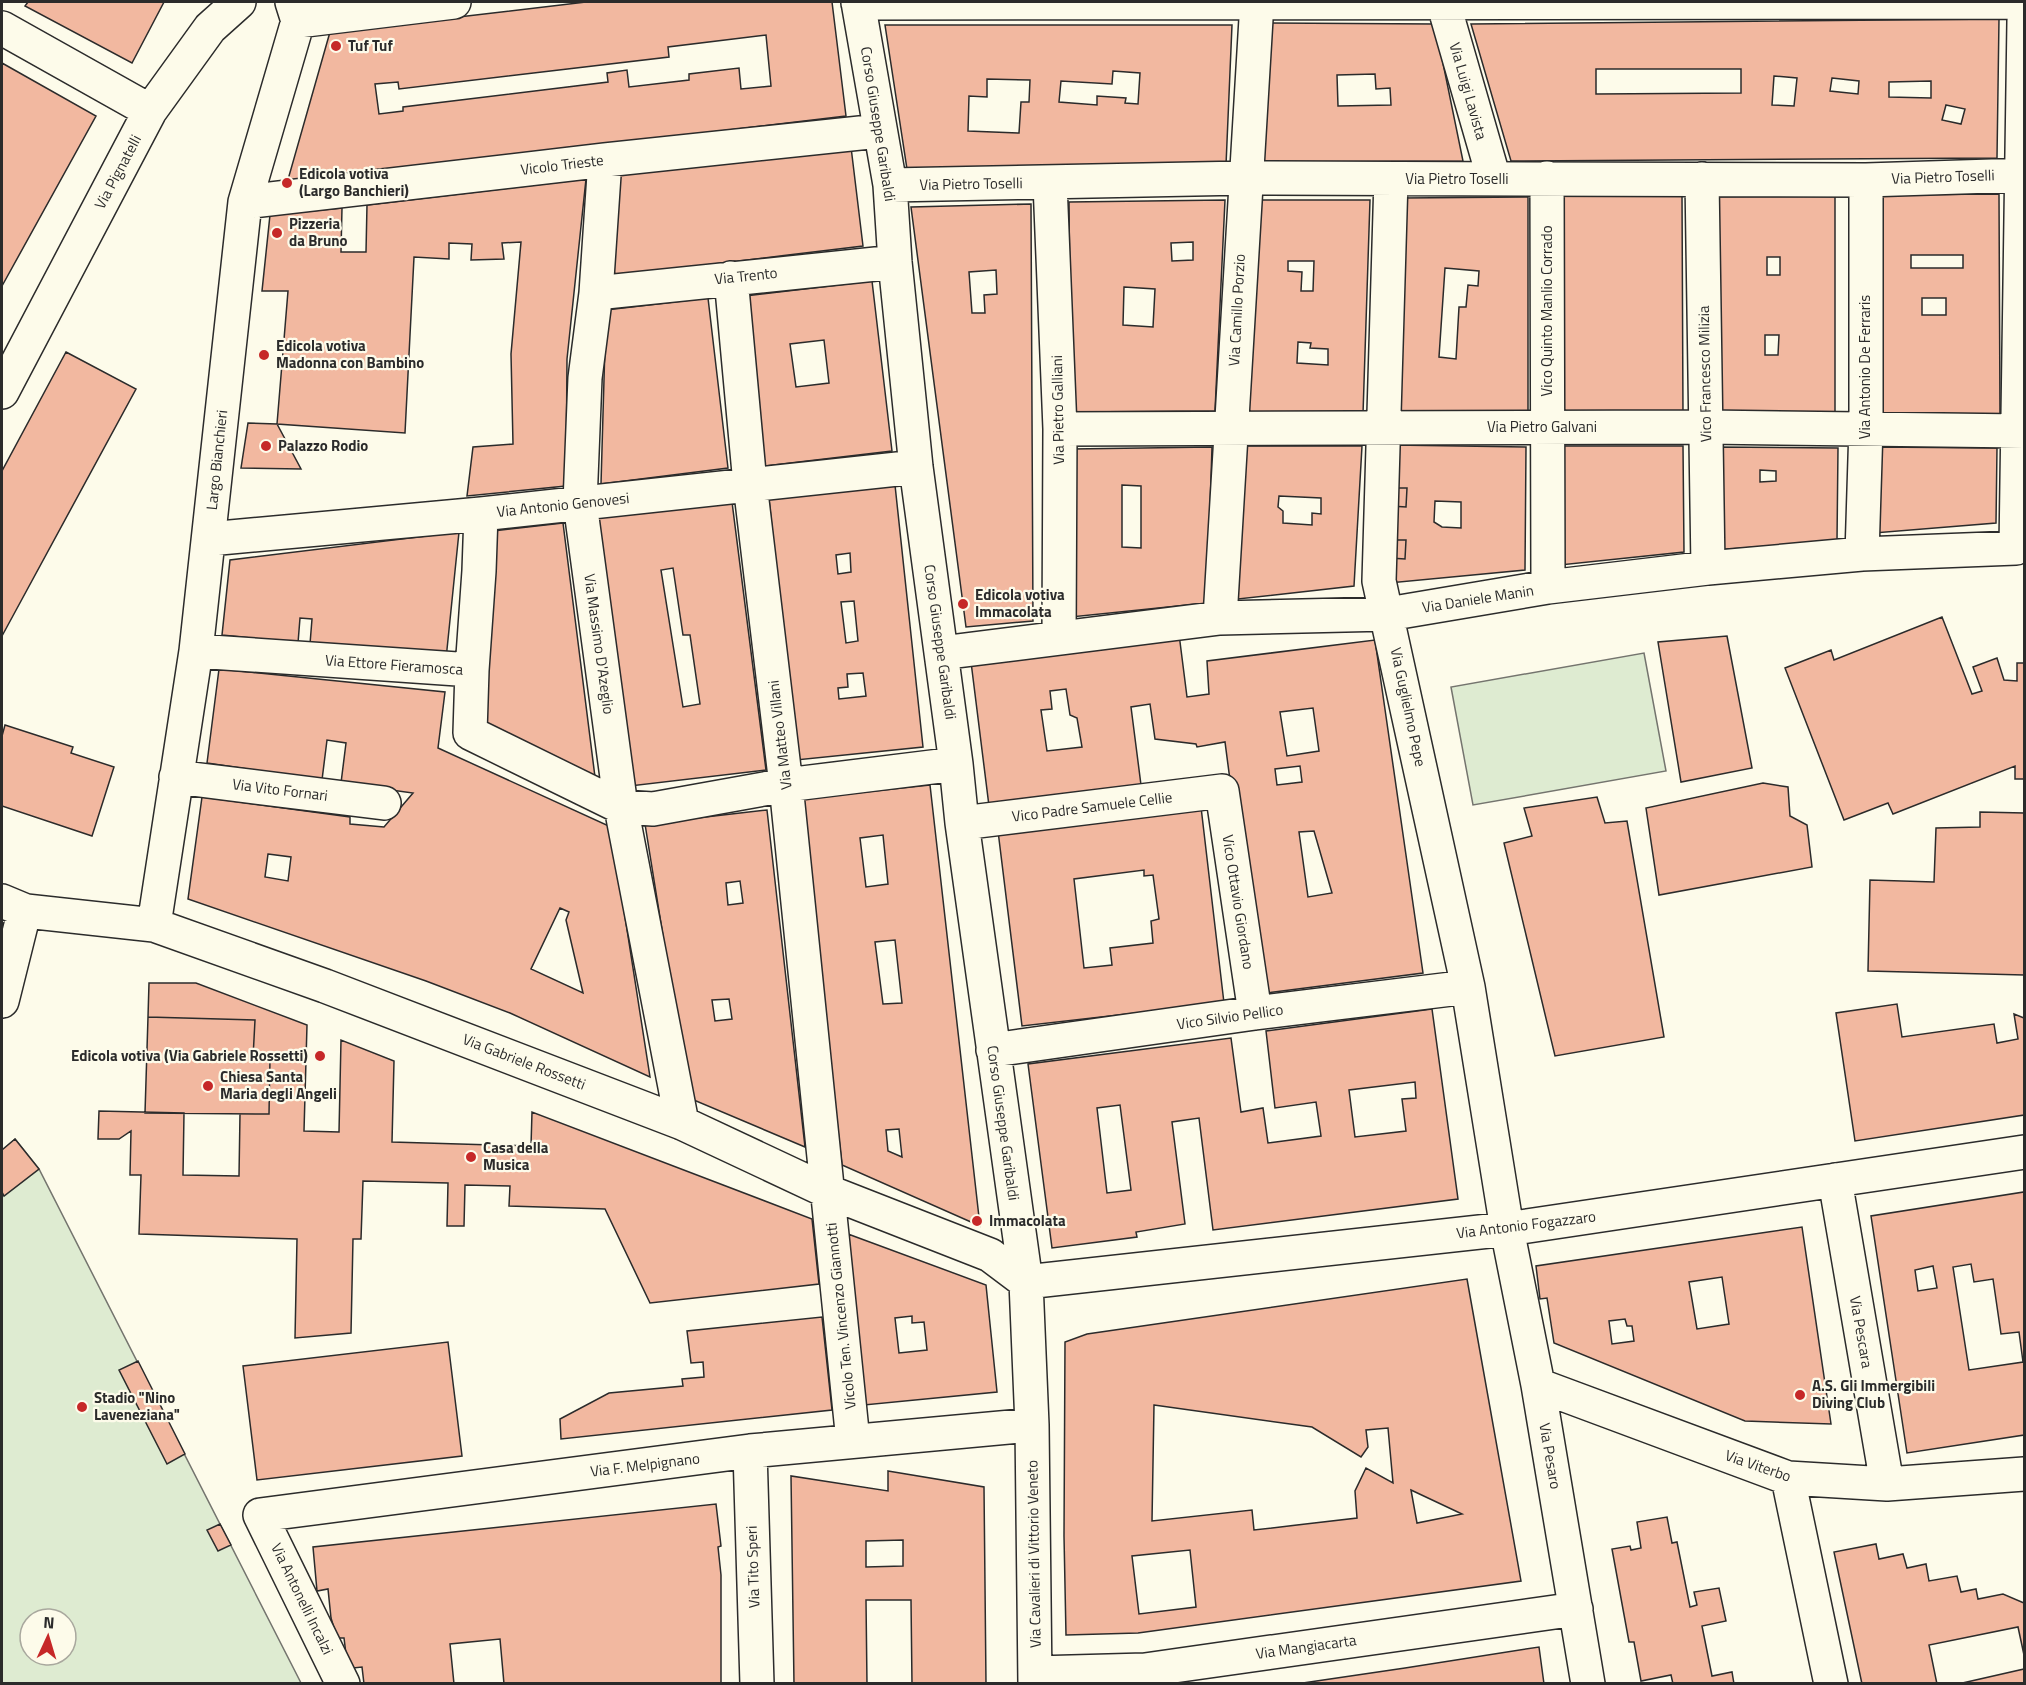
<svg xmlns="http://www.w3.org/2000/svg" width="2026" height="1685" viewBox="0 0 2026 1685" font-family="'Titillium Web',sans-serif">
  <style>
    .green { fill: #deebd1; stroke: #74746e; stroke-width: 1.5; fill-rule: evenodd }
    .building { fill: #f2b8a0; stroke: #2b2b2b; stroke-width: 1.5; fill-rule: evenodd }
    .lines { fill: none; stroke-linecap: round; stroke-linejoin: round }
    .minor-casing { stroke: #2b2b2b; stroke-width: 36 }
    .minor { stroke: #fdfbea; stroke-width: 33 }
    .poi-dot { fill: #c62828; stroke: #fdfbea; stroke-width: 2 }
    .labels { text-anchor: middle; stroke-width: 4.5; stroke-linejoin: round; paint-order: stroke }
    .poi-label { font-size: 15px; font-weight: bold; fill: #2b2b2b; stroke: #fdfbea; text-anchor: start }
    .street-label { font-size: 15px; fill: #2b2b2b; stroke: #fdfbea }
  </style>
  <rect width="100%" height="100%" fill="#fdfbea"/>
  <path class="green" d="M 1644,653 L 1666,771 L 1473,805 L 1451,687 Z
    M 15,1139 L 39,1169 L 301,1683 L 2,1684 L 2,1150 ZM 30,1619 L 66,1619 L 66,1655 L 30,1655 Z"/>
  <path class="building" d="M 28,2 L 164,2 L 132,63 L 25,6 Z
    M 586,2 L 832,2 L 846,116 L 287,183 L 330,32 ZM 766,35 L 771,86 L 741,89 L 739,68 L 689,74 L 689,80 L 629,87 L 627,70 L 607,73 L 608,82 L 403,107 L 403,111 L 379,114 L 375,84 L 398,82 L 399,89 L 669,57 L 668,47 Z
    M 1999,19 L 1997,158 L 1511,161 L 1471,24 ZM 1596,69 L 1741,69 L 1741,93 L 1596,94 ZM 1774,76 L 1797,78 L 1794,106 L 1772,105 ZM 1832,78 L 1859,81 L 1858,94 L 1830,91 ZM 1931,81 L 1931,98 L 1889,97 L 1889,82 ZM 1946,105 L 1965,109 L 1961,124 L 1942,120 Z
    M 1262,23 L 1435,24 L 1463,161 L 1255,162 ZM 1375,74 L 1376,89 L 1390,88 L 1391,105 L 1338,106 L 1337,75 Z
    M 885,25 L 1232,25 L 1226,165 L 907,169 ZM 1113,71 L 1140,73 L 1138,104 L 1125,103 L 1126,98 L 1097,96 L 1097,105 L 1059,102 L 1061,81 L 1112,84 ZM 987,79 L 1030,80 L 1029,102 L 1021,102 L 1019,133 L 968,131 L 969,96 L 987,97 Z
    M 2,63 L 96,116 L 2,286 Z
    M 851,147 L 863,246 L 605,277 L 611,176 Z
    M 586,179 L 567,359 L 566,486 L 467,496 L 473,447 L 513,444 L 511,354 L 521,242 L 502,243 L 504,259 L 471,260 L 472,244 L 449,243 L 449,259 L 414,257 L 405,433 L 277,424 L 288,291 L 262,291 L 270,215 L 342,208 L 341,252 L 366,252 L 367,205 Z
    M 1682,194 L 1683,414 L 1558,414 L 1557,195 Z
    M 1999,194 L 2000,414 L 1872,415 L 1871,195 ZM 1911,255 L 1963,255 L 1963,268 L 1911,268 ZM 1922,298 L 1946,298 L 1946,315 L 1922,315 Z
    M 1835,196 L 1835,414 L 1715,415 L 1714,197 ZM 1767,257 L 1780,257 L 1780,275 L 1767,275 ZM 1765,335 L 1779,335 L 1778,355 L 1765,355 Z
    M 1528,197 L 1528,412 L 1393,412 L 1402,198 ZM 1445,268 L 1479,271 L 1478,286 L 1468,285 L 1466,307 L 1459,307 L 1456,359 L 1439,357 Z
    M 1225,200 L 1215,411 L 1071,412 L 1069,202 ZM 1193,242 L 1193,260 L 1172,261 L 1171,243 ZM 1124,287 L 1155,289 L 1153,327 L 1123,325 Z
    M 1252,200 L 1370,200 L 1363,414 L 1244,413 ZM 1288,261 L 1314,261 L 1313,291 L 1301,291 L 1302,272 L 1288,271 ZM 1298,342 L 1311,343 L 1310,348 L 1328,349 L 1328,365 L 1297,363 Z
    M 1031,204 L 1033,621 L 966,627 L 911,207 ZM 996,270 L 997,294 L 984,295 L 985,313 L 972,313 L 969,272 Z
    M 872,281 L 892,451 L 765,466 L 745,296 ZM 824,340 L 829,383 L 796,387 L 790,344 Z
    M 708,298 L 728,468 L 601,484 L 606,310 Z
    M 66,352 L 136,389 L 2,636 L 2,471 Z
    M 248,423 L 277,424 L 301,469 L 241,468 Z
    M 1393,445 L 1526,447 L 1525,570 L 1389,583 L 1390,558 L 1405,559 L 1406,540 L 1390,540 L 1391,506 L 1406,507 L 1407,488 L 1392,488 ZM 1435,501 L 1461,502 L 1461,528 L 1442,527 L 1434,522 Z
    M 1243,446 L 1362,446 L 1354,586 L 1238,599 ZM 1279,496 L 1321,498 L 1321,514 L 1312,513 L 1312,525 L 1283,523 L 1283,511 L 1278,507 Z
    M 1559,446 L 1683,446 L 1684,552 L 1560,565 Z
    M 1212,447 L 1207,603 L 1071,617 L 1072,449 ZM 1122,485 L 1141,486 L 1141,548 L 1122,547 Z
    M 1717,447 L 1838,448 L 1837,541 L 1716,550 ZM 1760,470 L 1776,471 L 1776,481 L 1760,482 Z
    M 1874,447 L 1997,448 L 1996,523 L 1874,533 Z
    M 895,485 L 923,747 L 796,760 L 769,499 ZM 850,553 L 851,572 L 838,574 L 836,555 ZM 854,601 L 858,641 L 846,643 L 841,602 ZM 863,673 L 866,696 L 839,699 L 838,688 L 848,687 L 847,674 Z
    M 1392,488 L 1407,488 L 1406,507 L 1391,506 Z
    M 732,502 L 766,770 L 630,786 L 597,518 ZM 673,568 L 683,635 L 690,635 L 700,704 L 683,707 L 661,570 Z
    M 563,523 L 595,777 L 478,721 L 493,531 Z
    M 459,532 L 446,659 L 310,644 L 312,619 L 300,618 L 298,643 L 222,635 L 230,560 Z
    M 1390,540 L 1406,540 L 1405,559 L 1390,558 Z
    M 1942,617 L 1972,694 L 1982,691 L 1973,667 L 1997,658 L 2004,680 L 2017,681 L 2017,663 L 2024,663 L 2024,779 L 2015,779 L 2015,766 L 1893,814 L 1888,803 L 1844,820 L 1785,668 L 1831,650 L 1834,660 Z
    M 1179,634 L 1187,697 L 1209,694 L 1207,661 L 1375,640 L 1423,973 L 1258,994 L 1225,742 L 1197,747 L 1196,744 L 1155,739 L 1150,704 L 1131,707 L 1141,785 L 989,806 L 971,662 ZM 1066,689 L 1070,715 L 1077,718 L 1082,747 L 1047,751 L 1041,710 L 1052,709 L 1050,691 ZM 1313,708 L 1319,751 L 1287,756 L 1280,712 ZM 1300,766 L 1302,782 L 1277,785 L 1275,769 ZM 1314,831 L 1332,893 L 1308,897 L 1299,832 Z
    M 1727,636 L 1752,768 L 1681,782 L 1658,642 Z
    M 219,669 L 445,692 L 438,748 L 611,827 L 650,1077 L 510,1013 L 426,981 L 188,899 L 202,797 L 350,817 L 350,824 L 384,827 L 413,793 L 341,783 L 346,743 L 327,740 L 322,780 L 207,763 ZM 268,854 L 291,857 L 288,881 L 265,877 ZM 560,908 L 569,912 L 566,920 L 583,993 L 531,969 Z
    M 5,725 L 73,747 L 71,753 L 114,767 L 92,836 L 2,806 L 2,736 Z
    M 1763,783 L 1788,787 L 1790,816 L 1807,825 L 1812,867 L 1659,895 L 1646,808 Z
    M 930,785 L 980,1226 L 842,1165 L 800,799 ZM 883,835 L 888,884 L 866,887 L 860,838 ZM 895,940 L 902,1003 L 883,1004 L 875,942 ZM 899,1129 L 902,1157 L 888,1151 L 886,1130 Z
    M 1597,797 L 1605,823 L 1627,821 L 1664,1037 L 1555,1056 L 1504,843 L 1532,836 L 1524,808 Z
    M 1201,807 L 1224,1003 L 1022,1026 L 998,831 ZM 1144,870 L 1144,876 L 1153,875 L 1159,919 L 1151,921 L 1153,943 L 1110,948 L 1112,965 L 1084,968 L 1074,879 Z
    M 767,810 L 805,1147 L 689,1098 L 645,824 ZM 740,881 L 743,903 L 728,905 L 726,883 ZM 729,999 L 732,1019 L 715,1021 L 712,1000 Z
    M 1980,812 L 2024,813 L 2024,975 L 1868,971 L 1870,880 L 1934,882 L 1936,828 L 1980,827 Z
    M 149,983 L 196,983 L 307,1025 L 304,1131 L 339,1132 L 341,1040 L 394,1061 L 392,1142 L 531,1146 L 532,1112 L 812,1219 L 819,1284 L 650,1303 L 605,1209 L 509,1206 L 510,1186 L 465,1185 L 464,1226 L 447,1226 L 448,1183 L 363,1181 L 361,1239 L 353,1239 L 351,1333 L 295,1338 L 297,1239 L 139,1234 L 141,1175 L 130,1175 L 131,1131 L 119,1139 L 98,1139 L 99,1111 L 184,1113 L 183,1175 L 239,1176 L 240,1114 L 269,1114 L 270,1059 L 253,1058 L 255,1020 L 148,1017 Z
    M 1897,1004 L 1902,1037 L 1994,1024 L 1997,1043 L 2018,1039 L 2014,1014 L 2024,1018 L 2024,1115 L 1855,1141 L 1836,1013 Z
    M 1432,1009 L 1458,1199 L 1213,1230 L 1199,1118 L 1172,1122 L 1185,1224 L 1136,1232 L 1137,1237 L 1052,1248 L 1028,1064 L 1231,1038 L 1241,1112 L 1263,1108 L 1268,1143 L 1321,1136 L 1316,1102 L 1275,1108 L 1266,1031 ZM 1415,1082 L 1416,1098 L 1402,1099 L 1406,1131 L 1355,1137 L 1349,1090 ZM 1120,1105 L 1131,1190 L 1107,1193 L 1097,1108 Z
    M 148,1017 L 255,1020 L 253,1058 L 270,1059 L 269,1114 L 145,1113 Z
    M 15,1139 L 39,1169 L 4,1196 L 2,1192 L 2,1150 Z
    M 2024,1192 L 2024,1435 L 1907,1453 L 1871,1216 ZM 1971,1264 L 1974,1282 L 1993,1279 L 2001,1334 L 2019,1332 L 2023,1362 L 1969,1370 L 1953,1267 ZM 1933,1266 L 1937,1288 L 1918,1291 L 1915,1270 Z
    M 1802,1227 L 1831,1424 L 1745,1421 L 1554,1343 L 1547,1298 L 1540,1299 L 1536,1266 ZM 1722,1277 L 1729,1324 L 1697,1329 L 1689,1282 ZM 1625,1319 L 1627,1326 L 1632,1326 L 1634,1341 L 1612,1344 L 1609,1321 Z
    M 848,1234 L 986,1285 L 997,1392 L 864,1405 ZM 912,1316 L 912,1323 L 924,1322 L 927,1350 L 899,1353 L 895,1318 Z
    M 1467,1279 L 1521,1581 L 1138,1633 L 1066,1635 L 1064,1536 L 1065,1342 L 1087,1334 ZM 1154,1405 L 1312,1427 L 1361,1457 L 1368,1447 L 1366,1430 L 1388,1428 L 1393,1483 L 1366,1468 L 1355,1491 L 1357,1518 L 1254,1530 L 1252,1510 L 1152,1521 ZM 1411,1490 L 1462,1514 L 1417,1523 ZM 1190,1550 L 1196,1607 L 1139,1614 L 1132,1556 Z
    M 822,1317 L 832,1410 L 561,1439 L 560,1419 L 609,1393 L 683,1386 L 682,1379 L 704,1377 L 703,1362 L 691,1363 L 687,1331 Z
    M 448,1342 L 462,1456 L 257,1480 L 243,1366 Z
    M 138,1361 L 185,1454 L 167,1464 L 119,1370 Z
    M 888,1471 L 984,1487 L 986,1684 L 912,1684 L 911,1600 L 866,1600 L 867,1684 L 794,1684 L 791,1476 L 888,1491 ZM 903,1540 L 903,1566 L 866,1567 L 866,1541 Z
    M 716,1504 L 721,1546 L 718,1547 L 721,1575 L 721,1684 L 504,1684 L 500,1639 L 450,1644 L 454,1684 L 364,1684 L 362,1667 L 353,1668 L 346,1654 L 344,1638 L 337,1638 L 331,1618 L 328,1589 L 317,1591 L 313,1547 Z
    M 1667,1517 L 1672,1543 L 1677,1542 L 1690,1607 L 1697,1605 L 1694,1592 L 1719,1588 L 1726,1621 L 1702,1626 L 1712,1676 L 1732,1672 L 1734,1684 L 1673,1684 L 1671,1675 L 1641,1681 L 1634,1642 L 1629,1642 L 1612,1549 L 1630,1546 L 1631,1550 L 1641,1548 L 1637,1522 Z
    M 220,1524 L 231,1545 L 218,1551 L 207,1530 Z
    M 1876,1544 L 1879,1559 L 1903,1554 L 1907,1568 L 1926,1564 L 1929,1581 L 1957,1576 L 1961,1592 L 1976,1589 L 1978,1599 L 2003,1594 L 2024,1603 L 2024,1655 L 2018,1627 L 1929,1645 L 1937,1684 L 1862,1684 L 1834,1552 Z
    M 1539,1647 L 1544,1684 L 1296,1684 L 1405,1668 Z
    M 2024,1669 L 2024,1684 L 1958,1684 Z"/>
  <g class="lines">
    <defs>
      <path id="minor" d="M 858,2 L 890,185 L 895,262 L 916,467 L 956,764 L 962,823 L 1026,1282 L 1032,1425 L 1035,1684
        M 1443,2 L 1494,179
        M 858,3 L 2024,2
        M 298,21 L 454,2
        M 2,28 L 150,111
        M 605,160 L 596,293 L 585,378 L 580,503 L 621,807 L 682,1123
        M 1547,178 L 1548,587
        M 1391,179 L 1379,581 L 1468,987 L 1507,1229 L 1538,1385 L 1588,1684
        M 1702,179 L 1708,568
        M 1050,183 L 1060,429 L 1059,638
        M 890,185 L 1245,178 L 1866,180 L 2024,175
        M 245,202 L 605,160 L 879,131
        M 731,278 L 750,484 L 786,785 L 853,1441
        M 596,293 L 895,262
        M 2,392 L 150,111 L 210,28 L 239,2
        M 1060,429 L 1706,427 L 2024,431
        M 209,539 L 481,514 L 916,467
        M 1862,554 L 1866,427 L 1866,180
        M 1220,618 L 1257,2
        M 196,651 L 472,670 L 479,571 L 481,514
        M 941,653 L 1220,618 L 1388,614 L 1548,587 L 1708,568 L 1862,554 L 2016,548 L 2024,21
        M 472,670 L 470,733 L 621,807 L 653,809 L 786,785 L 956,764
        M 176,777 L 384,803
        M 962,823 L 1222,791 L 1255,1013
        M 2,901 L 26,911 L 154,925 L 325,986 L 682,1123 L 829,1192 L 990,1255 L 1026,1282
        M 154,925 L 196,651 L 245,202 L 298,21 L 292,2
        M 2,1001 L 22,921 L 26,911
        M 993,1050 L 1255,1013 L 1468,987
        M 1835,1180 L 1887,1484
        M 1026,1282 L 1507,1229 L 2024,1152
        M 1538,1385 L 1788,1478 L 1887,1484 L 2024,1474
        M 750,1451 L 757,1684
        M 1788,1478 L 1831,1684
        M 1035,1673 L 1145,1670 L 1576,1609
        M 343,1684 L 260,1515 L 750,1451 L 1032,1425"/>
    </defs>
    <use href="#minor" class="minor-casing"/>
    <use href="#minor" class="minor"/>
  </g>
  <g class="poi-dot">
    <circle cx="336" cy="46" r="6"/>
    <circle cx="287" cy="183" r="6"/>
    <circle cx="277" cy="233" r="6"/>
    <circle cx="264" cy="355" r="6"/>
    <circle cx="266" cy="446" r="6"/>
    <circle cx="963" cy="604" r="6"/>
    <circle cx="320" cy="1056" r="6"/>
    <circle cx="208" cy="1086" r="6"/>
    <circle cx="471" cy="1157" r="6"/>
    <circle cx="977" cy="1221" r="6"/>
    <circle cx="1800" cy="1395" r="6"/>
    <circle cx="82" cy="1407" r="6"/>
  </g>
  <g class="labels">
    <g class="poi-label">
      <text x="348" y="51">Tuf Tuf</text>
      <text x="299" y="179">Edicola votiva<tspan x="299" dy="17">(Largo Banchieri)</tspan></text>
      <text x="289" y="229">Pizzeria<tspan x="289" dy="17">da Bruno</tspan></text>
      <text x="276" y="351">Edicola votiva<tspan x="276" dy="17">Madonna con Bambino</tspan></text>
      <text x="278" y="451">Palazzo Rodio</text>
      <text x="975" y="600">Edicola votiva<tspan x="975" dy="17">Immacolata</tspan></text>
      <text x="308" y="1061" text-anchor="end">Edicola votiva (Via Gabriele Rossetti)</text>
      <text x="220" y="1082">Chiesa Santa<tspan x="220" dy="17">Maria degli Angeli</tspan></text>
      <text x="483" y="1153">Casa della<tspan x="483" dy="17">Musica</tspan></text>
      <text x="989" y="1226">Immacolata</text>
      <text x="1812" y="1391">A.S. Gli Immergibili<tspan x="1812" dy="17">Diving Club</tspan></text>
      <text x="94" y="1403">Stadio "Nino<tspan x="94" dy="17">Laveneziana"</tspan></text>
    </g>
    <g class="street-label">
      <text transform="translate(1468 91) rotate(74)" y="5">Via Luigi Lavista</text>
      <text transform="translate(878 124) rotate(81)" y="5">Corso Giuseppe Garibaldi</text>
      <text transform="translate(562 165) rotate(-7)" y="5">Vicolo Trieste</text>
      <text transform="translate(118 172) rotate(-62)" y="5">Via Pignatelli</text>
      <text transform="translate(1943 177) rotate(-2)" y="5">Via Pietro Toselli</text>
      <text x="1457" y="184">Via Pietro Toselli</text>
      <text transform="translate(971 184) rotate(-1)" y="5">Via Pietro Toselli</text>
      <text transform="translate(746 276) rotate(-6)" y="5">Via Trento</text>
      <text transform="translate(1237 310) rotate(-87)" y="5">Via Camillo Porzio</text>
      <text transform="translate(1547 311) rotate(-90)" y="5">Vico Quinto Manlio Corrado</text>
      <text transform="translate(1865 367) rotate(-90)" y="5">Via Antonio De Ferraris</text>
      <text transform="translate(1705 374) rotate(-91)" y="5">Vico Francesco Milizia</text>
      <text transform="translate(1058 410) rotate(-91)" y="5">Via Pietro Galliani</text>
      <text x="1542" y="432">Via Pietro Galvani</text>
      <text transform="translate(217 460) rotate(-84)" y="5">Largo Bianchieri</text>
      <text transform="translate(563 505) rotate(-6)" y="5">Via Antonio Genovesi</text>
      <text transform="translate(1478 599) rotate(-9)" y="5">Via Daniele Manin</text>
      <text transform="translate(940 642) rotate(82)" y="5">Corso Giuseppe Garibaldi</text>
      <text transform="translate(599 644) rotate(82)" y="5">Via Massimo D'Azeglio</text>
      <text transform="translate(394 665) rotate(4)" y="5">Via Ettore Fieramosca</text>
      <text transform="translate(1408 707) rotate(78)" y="5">Via Guglielmo Pepe</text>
      <text transform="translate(780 735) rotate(-97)" y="5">Via Matteo Villani</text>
      <text transform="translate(280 790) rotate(7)" y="5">Via Vito Fornari</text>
      <text transform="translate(1092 807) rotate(-7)" y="5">Vico Padre Samuele Cellie</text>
      <text transform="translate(1238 902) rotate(81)" y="5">Vico Ottavio Giordano</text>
      <text transform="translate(1230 1017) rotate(-8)" y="5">Vico Silvio Pellico</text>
      <text transform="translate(524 1062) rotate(21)" y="5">Via Gabriele Rossetti</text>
      <text transform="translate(1003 1123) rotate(82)" y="5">Corso Giuseppe Garibaldi</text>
      <text transform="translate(1526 1225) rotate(-7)" y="5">Via Antonio Fogazzaro</text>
      <text transform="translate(841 1316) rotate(-96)" y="5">Vicolo Ten. Vincenzo Giannotti</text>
      <text transform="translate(1861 1332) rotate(80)" y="5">Via Pescara</text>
      <text transform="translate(1550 1456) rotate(80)" y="5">Via Pesaro</text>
      <text transform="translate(645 1465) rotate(-7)" y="5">Via F. Melpignano</text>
      <text transform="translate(1758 1466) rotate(19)" y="5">Via Viterbo</text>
      <text transform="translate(1034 1554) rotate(-91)" y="5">Via Cavalieri di Vittorio Veneto</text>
      <text transform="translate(753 1567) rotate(-92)" y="5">Via Tito Speri</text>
      <text transform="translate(302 1599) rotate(64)" y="5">Via Antonelli Incalzi</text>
      <text transform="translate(1306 1647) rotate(-8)" y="5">Via Mangiacarta</text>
    </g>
  </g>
  <rect width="2026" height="1685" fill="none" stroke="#2b2b2b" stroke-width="6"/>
  <g transform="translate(48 1637) rotate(4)"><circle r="28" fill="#fdfbea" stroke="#a9a89e" stroke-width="1.5"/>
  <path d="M0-4.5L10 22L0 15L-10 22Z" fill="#c62828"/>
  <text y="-9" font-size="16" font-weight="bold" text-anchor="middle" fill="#2b2b2b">N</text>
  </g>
</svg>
